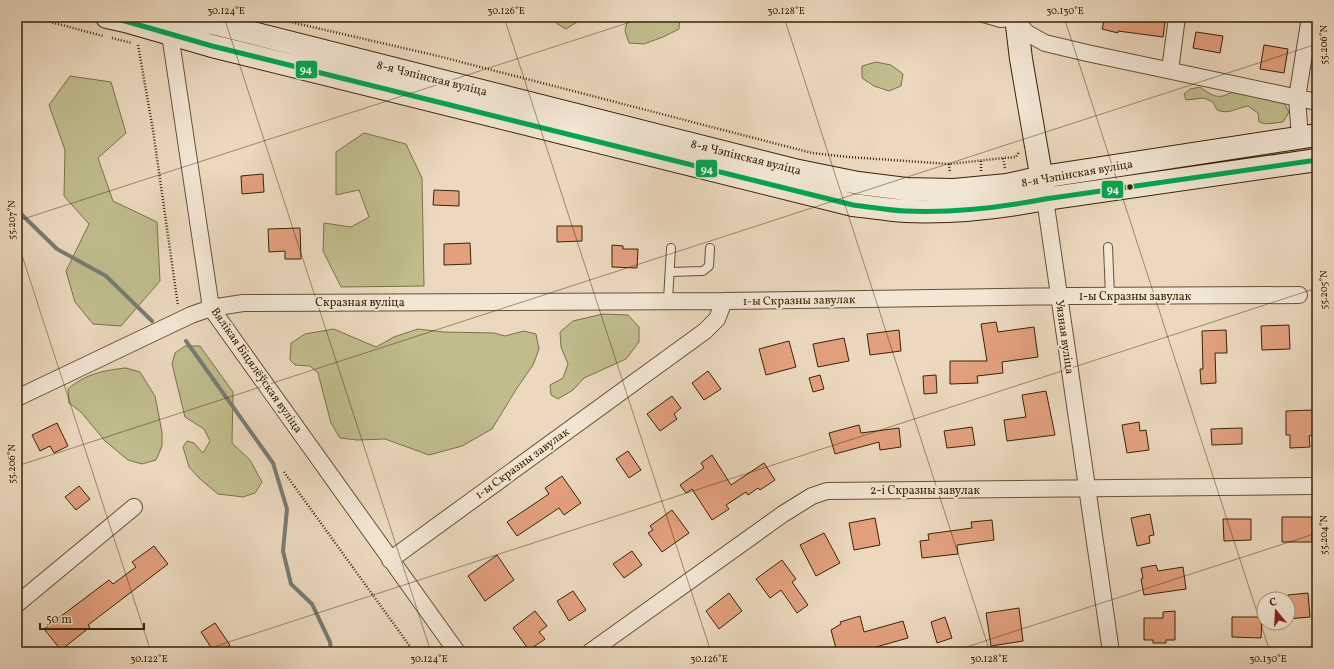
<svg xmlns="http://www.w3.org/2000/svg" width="1334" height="669" viewBox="0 0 1334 669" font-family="Vollkorn,serif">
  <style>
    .green { fill: #c0bc8c; stroke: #7d7048 }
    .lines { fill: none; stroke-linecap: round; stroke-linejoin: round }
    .stream { stroke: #767c73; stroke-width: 4 }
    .building { fill: #e3a07f; stroke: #3a2403 }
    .lane-casing { stroke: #665132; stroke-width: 10 }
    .street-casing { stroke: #665132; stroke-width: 18 }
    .secondary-casing { stroke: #3a2403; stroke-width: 24 }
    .path { stroke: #3a2403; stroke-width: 2.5; stroke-dasharray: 1 2; stroke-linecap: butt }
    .lane { stroke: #f2e6d5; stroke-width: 8 }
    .street { stroke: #f2e6d5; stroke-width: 16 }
    .secondary { stroke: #f2e6d5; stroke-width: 22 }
    .bus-1-casing { stroke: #f2e6d5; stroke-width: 8 }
    .bus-1 { stroke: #00a651; stroke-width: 5 }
    .ticks { fill: none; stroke: #3a2403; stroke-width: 1; stroke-opacity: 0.45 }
    .bus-dot { fill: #3a2403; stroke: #f2e6d5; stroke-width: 1.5 }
    .labels { text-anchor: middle; stroke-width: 4; stroke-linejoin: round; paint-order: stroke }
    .street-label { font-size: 12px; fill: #3a2403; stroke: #f2e6d5 }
    .line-badge { stroke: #f2e6d5; stroke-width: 1.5 }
    .badge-label { font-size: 11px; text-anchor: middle; font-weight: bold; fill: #fff }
    .neatline { fill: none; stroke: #3a2403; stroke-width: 1.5 }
    .ticks-label { font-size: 10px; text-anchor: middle; fill: #3a2403 }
  </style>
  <rect width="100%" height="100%" fill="#ebd8be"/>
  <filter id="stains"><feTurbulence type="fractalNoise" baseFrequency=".005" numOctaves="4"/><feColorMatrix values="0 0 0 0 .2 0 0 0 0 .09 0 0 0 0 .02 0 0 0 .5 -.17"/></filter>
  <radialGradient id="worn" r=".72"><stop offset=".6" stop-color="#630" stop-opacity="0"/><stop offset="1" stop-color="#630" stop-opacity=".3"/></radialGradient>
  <path class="green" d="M 558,17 L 581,17 L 580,20 L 566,29 L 556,23 Z
    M 628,17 L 680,17 L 679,29 L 663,37 L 644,44 L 629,43 L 625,31 Z
    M 876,62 L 891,65 L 903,74 L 901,86 L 889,91 L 874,86 L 862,78 L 862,66 Z
    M 70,76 L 111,82 L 126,133 L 98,158 L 113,201 L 157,222 L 160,281 L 121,326 L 93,324 L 75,302 L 66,271 L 89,224 L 64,196 L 65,150 L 49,105 Z
    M 1200,87 C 1207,92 1214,98 1223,96 C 1227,95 1231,92 1235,92 C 1252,93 1268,100 1284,103 L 1289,112 L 1283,122 L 1266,124 L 1259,122 L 1258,113 L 1248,106 C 1236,108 1229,115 1217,110 L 1213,102 L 1204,98 L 1186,100 L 1184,94 L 1190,89 Z
    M 364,133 L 406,144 L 422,178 L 424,286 L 341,287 L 323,251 L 324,223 L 351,227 L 369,217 L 359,190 L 336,195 L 336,152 Z
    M 1317,144 L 1317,150 L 1092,183 L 1091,177 Z
    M 603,314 L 628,315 L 639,327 L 639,342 L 626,359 L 584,378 L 573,390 L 558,399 L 551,395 L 550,385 L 563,378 L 568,364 L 561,347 L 560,332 L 573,321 Z
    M 334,329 L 376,347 L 394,337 L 418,329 L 444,332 L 494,333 L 505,336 L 524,331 L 536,334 L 539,349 L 533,365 L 517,388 L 492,429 L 462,446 L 429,455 L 385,439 L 357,440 L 340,438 L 331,423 L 318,373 L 310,366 L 295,365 L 290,360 L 291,343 L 305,334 Z
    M 185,346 L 200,346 L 233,392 L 232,443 L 250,460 L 262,482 L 255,493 L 243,497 L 218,494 L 200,479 L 189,467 L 183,447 L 187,441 L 194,443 L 203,453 L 210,441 L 204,429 L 185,417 L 172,364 L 175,353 Z
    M 126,368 L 140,372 L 155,396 L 162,432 L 162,446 L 156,460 L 142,464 L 128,460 L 105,441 L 81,412 L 69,403 L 68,389 C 85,374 105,370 126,368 Z"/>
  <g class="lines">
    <path class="stream" d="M 17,210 L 57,249 L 106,276 L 152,321
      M 186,341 L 273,463 L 287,509 L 283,551 L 291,584 L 312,604 L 330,642 L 331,652"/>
  </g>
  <path class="building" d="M 1105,17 L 1150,17 L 1149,19 L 1165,22 L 1163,37 L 1118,31 L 1118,33 L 1102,29 Z
    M 1196,32 L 1223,36 L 1220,53 L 1193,48 Z
    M 1264,45 L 1288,49 L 1284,73 L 1260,69 Z
    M 263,174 L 264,192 L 242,194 L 241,176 Z
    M 434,190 L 459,191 L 459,206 L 433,205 Z
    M 557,226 L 582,226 L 582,241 L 557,242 Z
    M 300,228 L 301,259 L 285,259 L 285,251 L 269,252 L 268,229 Z
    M 470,243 L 471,264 L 444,265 L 444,244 Z
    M 612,245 L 623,246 L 623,249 L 638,249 L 637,268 L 612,267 Z
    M 996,322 L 998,332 L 1034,327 L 1038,357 L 1002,362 L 1003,373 L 977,376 L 978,383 L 950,384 L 950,361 L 987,361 L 981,324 Z
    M 1289,325 L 1290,349 L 1262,350 L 1261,326 Z
    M 899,330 L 901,351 L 870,355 L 867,334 Z
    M 1226,330 L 1227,353 L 1215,353 L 1216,383 L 1201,384 L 1200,369 L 1203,369 L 1202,331 Z
    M 844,338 L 849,361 L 818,367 L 813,344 Z
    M 789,341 L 796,367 L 766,375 L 759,349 Z
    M 708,371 L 721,389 L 704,400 L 692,383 Z
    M 820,375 L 824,389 L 813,392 L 809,378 Z
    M 936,375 L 937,393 L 924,394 L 923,376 Z
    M 1046,391 L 1055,435 L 1007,441 L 1004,420 L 1026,417 L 1022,395 Z
    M 672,396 L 681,408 L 674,414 L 677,419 L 660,431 L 647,414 Z
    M 1313,410 L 1314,435 L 1309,436 L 1310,447 L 1290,448 L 1290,435 L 1286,435 L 1286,411 Z
    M 1139,422 L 1140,431 L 1146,430 L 1149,450 L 1127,453 L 1122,425 Z
    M 57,423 L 68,446 L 54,453 L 50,446 L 40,451 L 32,435 Z
    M 859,425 L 861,433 L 899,428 L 901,447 L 880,450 L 879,442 L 835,454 L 829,433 Z
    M 972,427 L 975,445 L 947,448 L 944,431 Z
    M 1242,428 L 1242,444 L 1212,445 L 1211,429 Z
    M 628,451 L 641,470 L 629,478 L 616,459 Z
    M 712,455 L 731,485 L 764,463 L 775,480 L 760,490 L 758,488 L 748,495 L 746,492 L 726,505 L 729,509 L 712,520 L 692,489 L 686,493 L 680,485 L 704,468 L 701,463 Z
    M 562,476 L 581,503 L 564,515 L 559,508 L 517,536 L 507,522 L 549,494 L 545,488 Z
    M 79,486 L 90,499 L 76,510 L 65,497 Z
    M 672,510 L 689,533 L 662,552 L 648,533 L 653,530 L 650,526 Z
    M 1150,514 L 1154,535 L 1149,536 L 1150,543 L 1137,546 L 1131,518 Z
    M 1282,517 L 1312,517 L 1312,542 L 1282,542 Z
    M 875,518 L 880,545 L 854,550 L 849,523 Z
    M 1223,519 L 1251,519 L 1251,540 L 1224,541 Z
    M 992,520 L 994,540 L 957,545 L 958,554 L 922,558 L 920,541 L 929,540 L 928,534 L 972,528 L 971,522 Z
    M 824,533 L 840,563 L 816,576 L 800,545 Z
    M 154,546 L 168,564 L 88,625 L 90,627 L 61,650 L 44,629 L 109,580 L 113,584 L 136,567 L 132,562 Z
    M 632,551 L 642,565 L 624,578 L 613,564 Z
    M 497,555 L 514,580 L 485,601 L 468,576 Z
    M 782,560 L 796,579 L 792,582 L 808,605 L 797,613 L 781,590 L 770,598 L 756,579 Z
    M 1156,565 L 1158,571 L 1183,567 L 1186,589 L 1144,595 L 1141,579 L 1143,578 L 1141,568 Z
    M 573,591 L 586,610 L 569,621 L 557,601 Z
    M 729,593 L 742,611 L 719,629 L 706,611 Z
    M 1308,593 L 1310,617 L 1288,619 L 1288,595 Z
    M 1019,608 L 1023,641 L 991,646 L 986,613 Z
    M 535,611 L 547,626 L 539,632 L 545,639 L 529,650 L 513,628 Z
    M 1175,611 L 1175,640 L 1166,640 L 1166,643 L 1153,643 L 1153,640 L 1144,640 L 1144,618 L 1163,618 L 1163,612 Z
    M 860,616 L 864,632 L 903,621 L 908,638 L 858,652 L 837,652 L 831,630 L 841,624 L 840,622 Z
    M 945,617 L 952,638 L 937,643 L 931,622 Z
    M 1232,617 L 1262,617 L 1261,638 L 1232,637 Z
    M 215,623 L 230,645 L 221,652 L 214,652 L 201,632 Z"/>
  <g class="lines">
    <defs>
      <path id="lane" d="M 979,17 L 1000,23 L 1016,22
        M 1108,247 L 1110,296
        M 670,272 L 703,271 L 709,266 L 710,248
        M 668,300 L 671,248"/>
      <path id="street" d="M 170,17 L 170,34 L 211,308 L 457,652
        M 1017,22 L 1027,33 L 1045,43 L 1087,53 L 1317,102
        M 1170,70 L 1177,17
        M 1301,137 L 1299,125 L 1297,98 L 1310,17
        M 1045,199 L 1111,652
        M 17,398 L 191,315 L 211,308 L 243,303 L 724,301
        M 390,560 L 705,331 L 717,319 L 724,301 L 1071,296 L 1299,295
        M 17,604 L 134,507
        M 590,652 L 783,514 L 812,496 L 827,491 L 1310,486"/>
      <path id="secondary" d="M 107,17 L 125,21 L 212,46 L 853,205 C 871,207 888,210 905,211 C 952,213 999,208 1045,199 L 1317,160
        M 184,17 L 221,25 L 794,170 L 858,183 L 906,189 L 954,190 L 1007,185 L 1042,177 L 1317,135
        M 1016,17 L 1021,59 L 1044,192"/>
    </defs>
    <use href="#lane" class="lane-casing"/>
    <use href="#street" class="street-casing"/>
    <use href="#secondary" class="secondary-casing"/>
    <path class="path" d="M 32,17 L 103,36
      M 269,17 L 438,56 L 812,153 L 849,157 L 949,164 L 1003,158
      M 112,38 L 132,43
      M 138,45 L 153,130 L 178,306
      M 981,161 L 981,171
      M 949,164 L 950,173
      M 1005,168 L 1003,158 L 1016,157 L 1019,152
      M 284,472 L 414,652"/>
    <use href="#lane" class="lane"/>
    <use href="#street" class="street"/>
    <use href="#secondary" class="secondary"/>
    <defs>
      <path id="bus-1" d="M 107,17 L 125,21 L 212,46 L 853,205 C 871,207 888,210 905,211 C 952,213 999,208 1045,199 L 1317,160"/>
    </defs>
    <use href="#bus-1" class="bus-1-casing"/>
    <use href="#bus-1" class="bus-1"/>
  </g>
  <path class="ticks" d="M 224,17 L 431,652M 504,17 L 711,652M 784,17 L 990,652M 1064,17 L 1270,652M 17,221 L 646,17M 17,240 L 151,652M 17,466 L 1317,44M 198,652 L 1317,288M 951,652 L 1317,533"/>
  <circle class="bus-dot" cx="1130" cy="187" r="3.5"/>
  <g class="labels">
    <g class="street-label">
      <text transform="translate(432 78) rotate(14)" y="4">8-я Чэпінская вуліца</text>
      <text transform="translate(746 157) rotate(14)" y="4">8-я Чэпінская вуліца</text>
      <text transform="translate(1077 173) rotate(-10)" y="4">8-я Чэпінская вуліца</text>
      <text x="1135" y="300">1-ы Скразны завулак</text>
      <text transform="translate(799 300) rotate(-1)" y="4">1-ы Скразны завулак</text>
      <text x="360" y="306">Скразная вуліца</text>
      <text transform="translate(1065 337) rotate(82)" y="4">Уязная вуліца</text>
      <text transform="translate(257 370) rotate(55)" y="4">Вялікая Біцялёўская вуліца</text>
      <text transform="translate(522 463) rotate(-36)" y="4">1-ы Скразны завулак</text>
      <text x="925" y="494">2-і Скразны завулак</text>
    </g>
  </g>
  <g class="line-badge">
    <rect x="295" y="60" width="23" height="19" rx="4" fill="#00a651"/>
    <rect x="695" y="159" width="23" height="19" rx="4" fill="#00a651"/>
    <rect x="1101" y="180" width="23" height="19" rx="4" fill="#00a651"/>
  </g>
  <g class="badge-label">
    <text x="306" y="73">94</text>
    <text x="707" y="173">94</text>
    <text x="1113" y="193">94</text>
  </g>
  <rect width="1334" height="669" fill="none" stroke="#ebd8be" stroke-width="44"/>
  <g transform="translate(1276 611) rotate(342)"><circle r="19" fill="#f2e6d5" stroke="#a89881"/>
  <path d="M0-3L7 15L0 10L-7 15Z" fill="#8f2418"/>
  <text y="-6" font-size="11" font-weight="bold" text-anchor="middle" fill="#3a2403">С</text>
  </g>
  <path d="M40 623v6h104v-6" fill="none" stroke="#3a2403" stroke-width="2"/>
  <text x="46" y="623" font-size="12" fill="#3a2403" stroke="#f2e6d5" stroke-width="3" paint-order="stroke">50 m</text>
  <rect x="22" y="22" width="1290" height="625" class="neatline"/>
  <g class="ticks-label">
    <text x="226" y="14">30.124°E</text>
    <text x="506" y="14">30.126°E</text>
    <text x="786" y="14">30.128°E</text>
    <text x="1065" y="14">30.130°E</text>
    <text transform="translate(1323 45) rotate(-90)" y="4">55.206°N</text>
    <text transform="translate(11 220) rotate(-90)" y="4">55.207°N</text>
    <text transform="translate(1323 290) rotate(-90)" y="4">55.205°N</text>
    <text transform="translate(11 464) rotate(-90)" y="4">55.206°N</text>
    <text transform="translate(1323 535) rotate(-90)" y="4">55.204°N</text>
    <text x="149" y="662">30.122°E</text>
    <text x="429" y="662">30.124°E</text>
    <text x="709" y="662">30.126°E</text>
    <text x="989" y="662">30.128°E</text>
    <text x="1268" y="662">30.130°E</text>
  </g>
  <rect width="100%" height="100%" filter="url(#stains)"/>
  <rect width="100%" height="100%" fill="url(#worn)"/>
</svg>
